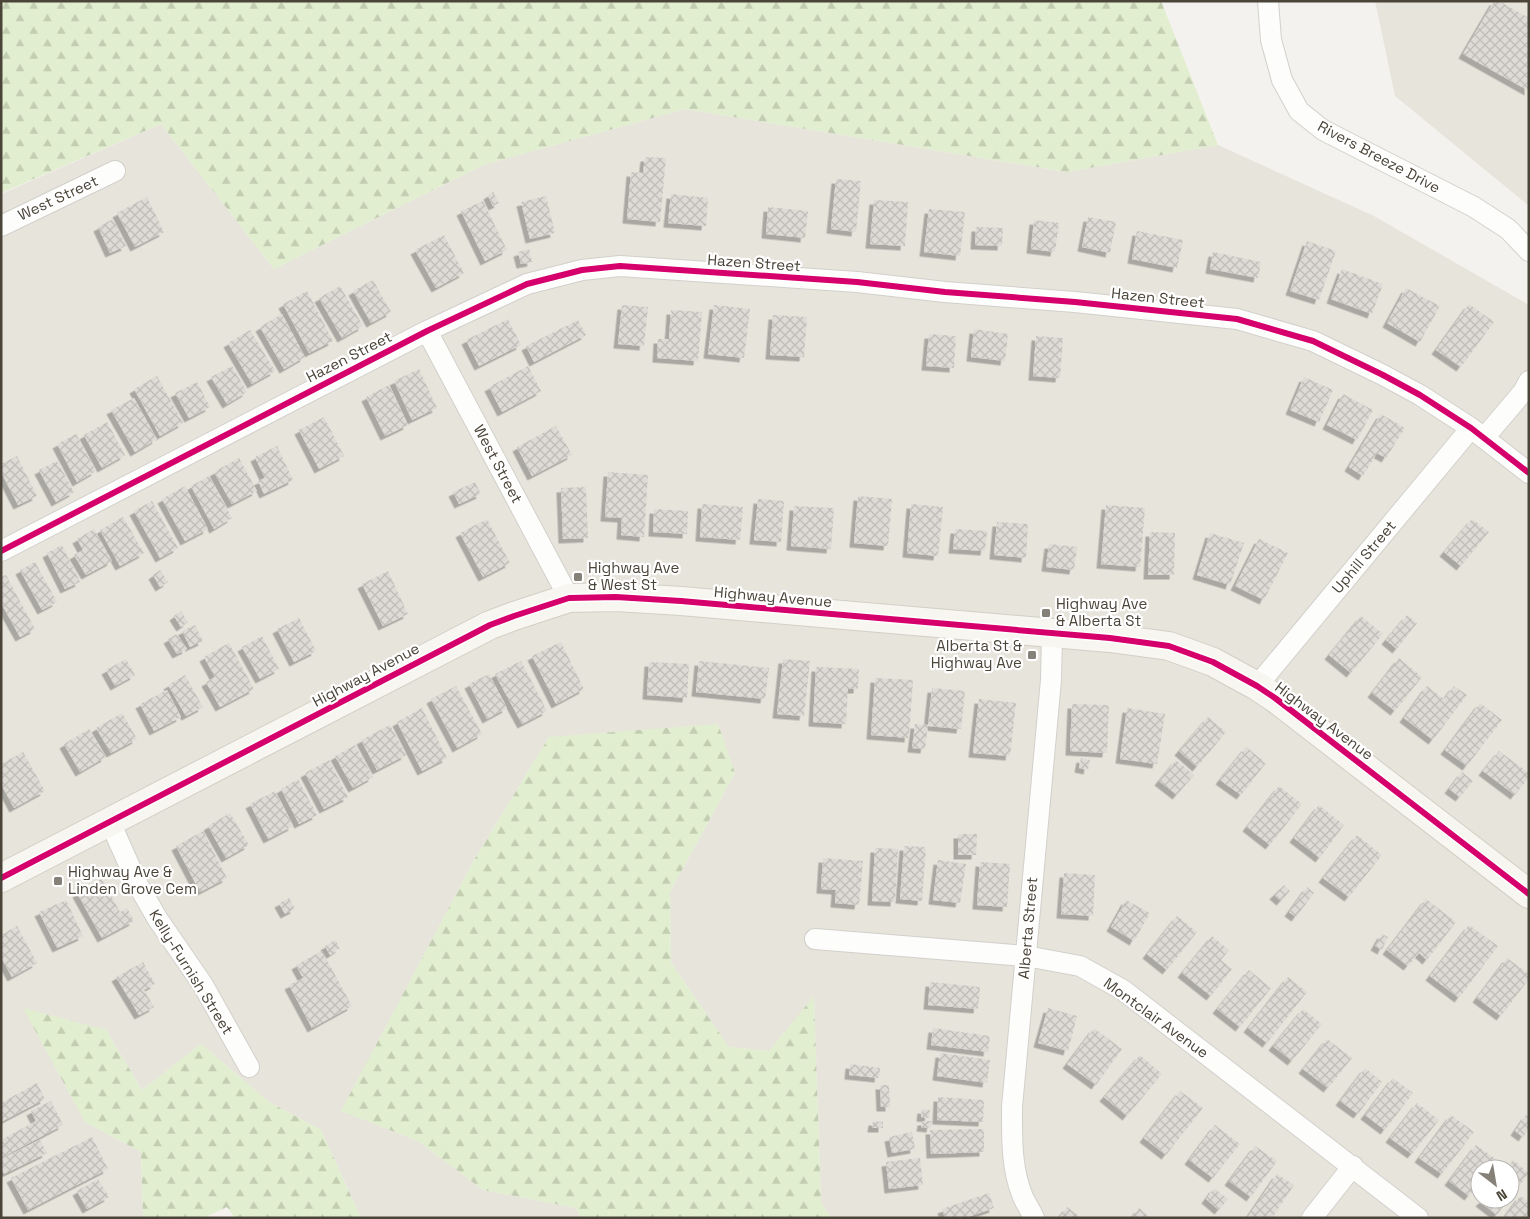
<svg xmlns="http://www.w3.org/2000/svg" width="1530" height="1219" viewBox="0 0 1530 1219" font-family="'Space Grotesk',sans-serif">
  <style>
    .residential { fill: #e7e4dc; fill-rule: evenodd }
    .forest { fill: url(#forest-firs) }
    .building { fill: url(#building-cross-hatch); filter: url(#shadow) }
    .lines { fill: none; stroke-linecap: round; stroke-linejoin: round }
    .street-casing { stroke: #d2d0cb; stroke-width: 22 }
    .secondary-casing { stroke: #d3cfc5; stroke-width: 30 }
    .street { stroke: #fdfdfc; stroke-width: 20 }
    .secondary { stroke: #f7f6f1; stroke-width: 28 }
    .cycleway-casing { stroke: #fff; stroke-width: 9 }
    .cycleway { stroke: #d6006c; stroke-width: 6 }
    .poi-dot { fill: #868178; stroke: #fff; stroke-width: 2 }
    .labels { text-anchor: middle; stroke-width: 4.5; stroke-linejoin: round; paint-order: stroke }
    .street-label { font-size: 15px; fill: #4b4439; stroke: #fff }
    .poi-label { font-size: 15px; fill: #4b4439; stroke: #fff; text-anchor: start }
  </style>
  <defs>
    <pattern id="forest-firs" width="22" height="20" patternUnits="userSpaceOnUse" patternTransform="scale(1.25)"><rect width="22" height="20" fill="#e1eecf"/><path d="M5 1l3.5 6h-7zM16 11l3.5 6h-7z" fill="#c3cdb2"/></pattern>
    <pattern id="building-cross-hatch" width="8" height="8" patternUnits="userSpaceOnUse" patternTransform="scale(1.25)"><rect width="8" height="8" fill="#dedbd6"/><path d="M0 0l8 8M0 8l8-8" fill="none" stroke="#c0bdb8"/></pattern>
    <filter id="shadow"><feDropShadow dx="-4.5" dy="4.5" stdDeviation="0" flood-color="#0004"/></filter>
  </defs>
  <rect width="100%" height="100%" fill="#f4f2ee"/>
  <path class="residential" d="M 1375,1 L 1529,1 L 1529,206 L 1395,96 Z
    M 685,109 L 1067,172 L 1218,145 L 1374,216 L 1529,305 L 1529,1218 L 831,1218 L 821,1203 L 814,997 L 769,1051 L 729,1047 L 671,963 L 670,892 L 735,773 L 549,737 L 473,862 L 342,1111 L 418,1141 L 483,1190 L 576,1208 L 581,1218 L 361,1218 L 321,1130 L 269,1102 L 201,1044 L 142,1090 L 106,1030 L 85,1122 L 141,1152 L 143,1218 L 1,1218 L 1,194 L 161,124 L 274,269 L 483,165 ZM 1480,1169 L 1510,1169 L 1510,1199 L 1480,1199 Z"/>
  <path class="forest" d="M 1,1 L 1161,1 L 1218,145 L 1067,172 L 685,109 L 483,165 L 274,269 L 161,124 L 1,193 Z
    M 718,724 L 735,773 L 670,892 L 671,963 L 729,1047 L 769,1051 L 814,996 L 821,1203 L 831,1218 L 581,1218 L 576,1208 L 483,1190 L 418,1141 L 341,1111 L 473,862 L 549,737 Z
    M 23,1008 L 106,1030 L 142,1090 L 201,1044 L 269,1102 L 321,1130 L 361,1218 L 235,1218 L 227,1207 L 203,1218 L 143,1218 L 141,1152 L 85,1122 Z"/>
  <path class="building" d="M 1494,1 L 1499,1 L 1529,18 L 1529,91 L 1463,54 Z
    M 645,157 L 666,158 L 660,222 L 627,219 L 631,172 L 643,173 Z
    M 836,179 L 861,181 L 856,232 L 831,229 Z
    M 493,192 L 499,203 L 493,206 L 488,195 Z
    M 671,194 L 708,198 L 706,226 L 668,223 Z
    M 546,196 L 555,233 L 530,239 L 521,202 Z
    M 147,197 L 164,232 L 135,247 L 117,213 Z
    M 874,200 L 908,202 L 905,246 L 870,244 Z
    M 483,201 L 507,250 L 485,261 L 461,211 Z
    M 768,207 L 808,211 L 805,238 L 766,234 Z
    M 929,209 L 965,212 L 960,256 L 924,252 Z
    M 1088,217 L 1116,222 L 1110,253 L 1082,247 Z
    M 113,219 L 126,246 L 110,253 L 98,227 Z
    M 1034,220 L 1059,223 L 1055,252 L 1031,249 Z
    M 976,227 L 1003,228 L 1002,246 L 975,245 Z
    M 1137,231 L 1183,240 L 1177,268 L 1132,259 Z
    M 444,235 L 464,273 L 436,288 L 415,250 Z
    M 1307,241 L 1336,251 L 1319,300 L 1290,291 Z
    M 529,249 L 532,262 L 521,264 L 518,252 Z
    M 1213,252 L 1261,262 L 1258,278 L 1210,269 Z
    M 1342,269 L 1383,284 L 1372,314 L 1331,299 Z
    M 373,280 L 391,312 L 371,323 L 353,291 Z
    M 340,286 L 363,326 L 342,338 L 319,298 Z
    M 1406,288 L 1440,306 L 1420,342 L 1387,323 Z
    M 307,291 L 333,341 L 309,353 L 283,304 Z
    M 1469,304 L 1494,322 L 1461,367 L 1436,350 Z
    M 622,305 L 648,307 L 644,346 L 618,344 Z
    M 714,305 L 750,309 L 744,358 L 708,354 Z
    M 671,310 L 702,312 L 698,361 L 657,358 L 658,339 L 669,339 Z
    M 282,314 L 305,357 L 284,369 L 260,327 Z
    M 773,315 L 807,317 L 804,357 L 770,355 Z
    M 508,319 L 521,345 L 479,366 L 466,340 Z
    M 578,320 L 586,335 L 534,362 L 526,346 Z
    M 974,329 L 1008,334 L 1005,361 L 971,357 Z
    M 250,330 L 275,371 L 252,384 L 228,343 Z
    M 929,334 L 956,336 L 954,368 L 926,366 Z
    M 1036,336 L 1063,338 L 1060,378 L 1033,376 Z
    M 232,366 L 247,392 L 227,404 L 211,377 Z
    M 528,366 L 541,391 L 502,412 L 489,387 Z
    M 419,369 L 437,408 L 412,420 L 394,381 Z
    M 157,376 L 183,423 L 160,436 L 134,389 Z
    M 1304,377 L 1333,390 L 1319,422 L 1290,410 Z
    M 197,382 L 210,407 L 189,418 L 175,393 Z
    M 389,385 L 408,425 L 385,436 L 366,397 Z
    M 1343,394 L 1373,410 L 1357,440 L 1327,425 Z
    M 134,398 L 157,439 L 135,452 L 111,410 Z
    M 1381,414 L 1405,428 L 1386,458 L 1377,453 L 1363,476 L 1349,467 Z
    M 324,417 L 344,456 L 319,469 L 299,430 Z
    M 107,422 L 125,455 L 102,468 L 84,435 Z
    M 556,426 L 572,455 L 532,476 L 517,447 Z
    M 76,434 L 96,471 L 77,482 L 57,444 Z
    M 277,446 L 293,480 L 264,494 L 258,481 L 265,478 L 255,457 Z
    M 17,456 L 37,496 L 18,505 L 1,472 L 1,464 Z
    M 239,458 L 257,491 L 232,504 L 214,472 Z
    M 57,461 L 74,492 L 56,502 L 39,470 Z
    M 608,472 L 648,475 L 644,537 L 621,535 L 622,518 L 605,517 Z
    M 209,476 L 232,518 L 214,529 L 191,486 Z
    M 475,482 L 481,494 L 459,504 L 453,492 Z
    M 185,486 L 208,529 L 185,541 L 162,499 Z
    M 586,487 L 588,538 L 563,539 L 561,488 Z
    M 858,496 L 892,499 L 888,546 L 854,543 Z
    M 758,499 L 784,501 L 781,542 L 754,540 Z
    M 152,501 L 178,548 L 160,558 L 134,511 Z
    M 702,504 L 743,507 L 740,540 L 700,537 Z
    M 911,504 L 943,507 L 938,556 L 907,553 Z
    M 1106,505 L 1145,508 L 1140,567 L 1101,564 Z
    M 794,506 L 834,508 L 831,549 L 791,546 Z
    M 654,509 L 688,511 L 687,534 L 653,532 Z
    M 123,517 L 144,553 L 120,566 L 100,530 Z
    M 487,519 L 510,563 L 483,577 L 460,533 Z
    M 1472,519 L 1489,532 L 1461,566 L 1444,552 Z
    M 997,522 L 1028,524 L 1026,558 L 994,555 Z
    M 94,529 L 112,561 L 86,575 L 74,555 L 83,550 L 77,539 Z
    M 955,529 L 987,531 L 985,551 L 953,549 Z
    M 1150,532 L 1175,533 L 1174,575 L 1148,575 Z
    M 1210,533 L 1244,543 L 1230,585 L 1197,575 Z
    M 1259,539 L 1288,553 L 1264,600 L 1235,586 Z
    M 1049,544 L 1077,547 L 1074,570 L 1046,567 Z
    M 62,545 L 80,582 L 65,589 L 47,553 Z
    M 35,562 L 57,602 L 42,610 L 20,570 Z
    M 160,570 L 168,582 L 160,587 L 153,575 Z
    M 388,571 L 408,614 L 383,626 L 362,584 Z
    M 6,575 L 35,629 L 20,637 L 1,603 L 1,577 Z
    M 181,611 L 188,622 L 181,627 L 174,616 Z
    M 1407,615 L 1417,623 L 1397,649 L 1386,640 Z
    M 1361,616 L 1383,634 L 1351,673 L 1329,655 Z
    M 299,618 L 316,651 L 294,662 L 277,629 Z
    M 195,625 L 203,641 L 190,647 L 182,631 Z
    M 177,634 L 187,649 L 177,654 L 168,639 Z
    M 262,636 L 279,669 L 260,679 L 242,647 Z
    M 561,642 L 584,689 L 556,704 L 532,656 Z
    M 229,643 L 254,689 L 220,707 L 206,682 L 215,677 L 204,657 Z
    M 1399,658 L 1422,677 L 1395,711 L 1372,693 Z
    M 126,659 L 135,675 L 115,686 L 106,670 Z
    M 783,659 L 810,661 L 804,716 L 777,714 Z
    M 521,661 L 547,711 L 522,724 L 495,674 Z
    M 699,661 L 769,668 L 765,699 L 696,692 Z
    M 649,662 L 689,664 L 687,698 L 647,695 Z
    M 816,667 L 859,669 L 858,689 L 848,689 L 846,724 L 813,722 Z
    M 489,674 L 507,708 L 487,719 L 469,684 Z
    M 185,675 L 203,707 L 186,716 L 168,685 Z
    M 875,678 L 913,680 L 909,738 L 871,735 Z
    M 456,686 L 482,734 L 457,748 L 431,699 Z
    M 1427,686 L 1444,699 L 1454,686 L 1467,695 L 1433,740 L 1404,718 Z
    M 932,688 L 965,691 L 961,729 L 928,726 Z
    M 167,690 L 181,717 L 154,731 L 140,704 Z
    M 979,699 L 1016,703 L 1010,756 L 973,753 Z
    M 1480,703 L 1502,720 L 1467,766 L 1445,750 Z
    M 1072,704 L 1109,705 L 1107,753 L 1070,751 Z
    M 422,708 L 447,758 L 422,771 L 397,722 Z
    M 1127,708 L 1165,714 L 1157,764 L 1120,759 Z
    M 122,713 L 137,739 L 111,753 L 96,728 Z
    M 1208,717 L 1226,732 L 1197,767 L 1179,751 Z
    M 915,724 L 928,725 L 925,749 L 912,748 Z
    M 390,725 L 406,755 L 377,770 L 361,740 Z
    M 89,729 L 106,757 L 80,772 L 64,744 Z
    M 355,745 L 373,777 L 353,788 L 335,756 Z
    M 1246,747 L 1266,763 L 1241,795 L 1220,780 Z
    M 1499,751 L 1529,773 L 1529,777 L 1515,795 L 1483,771 Z
    M 23,752 L 45,791 L 14,808 L 1,784 L 1,764 Z
    M 1081,758 L 1090,760 L 1088,770 L 1079,768 Z
    M 329,760 L 348,797 L 324,809 L 305,773 Z
    M 1176,760 L 1194,775 L 1177,795 L 1159,781 Z
    M 1462,772 L 1473,781 L 1460,797 L 1449,789 Z
    M 298,779 L 317,815 L 299,824 L 281,789 Z
    M 1279,786 L 1302,804 L 1270,845 L 1247,827 Z
    M 275,791 L 293,826 L 268,839 L 250,804 Z
    M 1319,805 L 1344,825 L 1320,858 L 1294,838 Z
    M 230,813 L 249,845 L 226,858 L 208,826 Z
    M 203,831 L 227,878 L 200,892 L 176,846 Z
    M 958,834 L 977,834 L 976,855 L 958,855 Z
    M 1357,835 L 1382,855 L 1349,897 L 1323,878 Z
    M 904,846 L 926,847 L 922,901 L 900,899 Z
    M 875,848 L 898,849 L 895,902 L 872,901 Z
    M 823,858 L 863,861 L 859,905 L 835,903 L 836,890 L 821,889 Z
    M 938,860 L 966,864 L 960,903 L 933,900 Z
    M 980,862 L 1010,864 L 1007,907 L 977,905 Z
    M 1064,873 L 1095,875 L 1093,916 L 1061,914 Z
    M 102,879 L 120,912 L 127,908 L 134,921 L 102,938 L 77,893 Z
    M 1284,885 L 1290,891 L 1281,901 L 1274,895 Z
    M 1307,887 L 1314,893 L 1296,917 L 1289,912 Z
    M 289,898 L 295,909 L 285,914 L 279,903 Z
    M 1426,899 L 1456,922 L 1427,960 L 1419,953 L 1408,966 L 1387,950 Z
    M 66,900 L 83,936 L 57,948 L 39,912 Z
    M 1126,900 L 1150,913 L 1134,941 L 1111,927 Z
    M 1177,916 L 1197,932 L 1167,970 L 1147,954 Z
    M 1469,925 L 1498,946 L 1459,998 L 1430,976 Z
    M 17,926 L 37,963 L 12,977 L 1,957 L 1,935 Z
    M 1382,934 L 1388,937 L 1382,950 L 1375,946 Z
    M 1212,936 L 1229,950 L 1221,960 L 1232,969 L 1211,996 L 1182,973 Z
    M 335,940 L 340,948 L 330,955 L 325,946 Z
    M 322,951 L 352,1006 L 312,1028 L 289,985 L 303,978 L 296,965 Z
    M 1507,958 L 1529,974 L 1529,979 L 1501,1016 L 1477,998 Z
    M 143,962 L 155,984 L 144,990 L 154,1007 L 139,1015 L 116,977 Z
    M 1249,970 L 1271,988 L 1240,1027 L 1217,1009 Z
    M 1288,977 L 1307,992 L 1267,1043 L 1248,1028 Z
    M 930,982 L 980,987 L 978,1009 L 928,1005 Z
    M 1048,1008 L 1077,1016 L 1068,1051 L 1038,1043 Z
    M 1303,1009 L 1322,1024 L 1292,1061 L 1273,1046 Z
    M 933,1028 L 990,1036 L 988,1052 L 931,1045 Z
    M 1094,1028 L 1122,1049 L 1096,1085 L 1067,1064 Z
    M 1327,1039 L 1352,1058 L 1328,1088 L 1303,1069 Z
    M 940,1053 L 990,1060 L 987,1083 L 937,1076 Z
    M 1140,1055 L 1162,1074 L 1127,1116 L 1104,1097 Z
    M 850,1064 L 880,1068 L 879,1078 L 849,1075 Z
    M 1365,1068 L 1382,1082 L 1358,1114 L 1340,1101 Z
    M 1393,1078 L 1413,1093 L 1385,1130 L 1365,1115 Z
    M 37,1083 L 45,1099 L 1,1122 L 1,1103 Z
    M 880,1085 L 889,1085 L 890,1107 L 881,1107 Z
    M 1180,1091 L 1203,1108 L 1166,1155 L 1144,1138 Z
    M 938,1097 L 984,1100 L 983,1122 L 937,1120 Z
    M 51,1101 L 63,1125 L 1,1158 L 1,1140 L 36,1121 L 31,1111 Z
    M 1417,1103 L 1439,1120 L 1412,1154 L 1390,1138 Z
    M 922,1109 L 930,1110 L 929,1118 L 921,1117 Z
    M 1451,1115 L 1474,1132 L 1442,1174 L 1419,1158 Z
    M 1526,1115 L 1529,1117 L 1529,1128 L 1523,1137 L 1515,1131 Z
    M 873,1121 L 883,1122 L 883,1128 L 872,1128 Z
    M 922,1121 L 932,1121 L 931,1128 L 921,1127 Z
    M 1215,1125 L 1240,1144 L 1213,1178 L 1189,1160 Z
    M 984,1129 L 984,1152 L 931,1154 L 930,1130 Z
    M 912,1132 L 915,1149 L 892,1153 L 889,1137 Z
    M 92,1137 L 108,1169 L 28,1210 L 11,1178 Z
    M 40,1140 L 47,1153 L 4,1174 L 1,1169 L 1,1159 Z
    M 1476,1145 L 1497,1160 L 1490,1169 L 1480,1169 L 1480,1182 L 1469,1196 L 1449,1181 Z
    M 1255,1146 L 1277,1161 L 1251,1197 L 1229,1181 Z
    M 920,1158 L 923,1185 L 889,1189 L 886,1162 Z
    M 1513,1160 L 1529,1173 L 1510,1198 L 1510,1169 L 1506,1169 Z
    M 1277,1174 L 1294,1185 L 1272,1218 L 1247,1218 Z
    M 98,1179 L 109,1197 L 87,1209 L 77,1191 Z
    M 1214,1188 L 1228,1199 L 1219,1210 L 1206,1199 Z
    M 989,1193 L 994,1208 L 965,1218 L 945,1218 L 942,1209 Z
    M 1520,1196 L 1529,1202 L 1529,1218 L 1504,1218 Z
    M 1483,1199 L 1509,1199 L 1497,1215 L 1480,1202 Z
    M 1067,1207 L 1082,1218 L 1059,1218 Z
    M 1139,1208 L 1151,1218 L 1131,1218 Z"/>
  <g class="lines">
    <defs>
      <path id="street" d="M 1268,1 L 1271,40 L 1282,80 L 1299,111 L 1323,130 L 1474,207 L 1508,229 L 1529,251
        M 1,226 L 115,171
        M 427,331 L 569,598
        M 1484,438 L 1523,392 L 1529,381
        M 1,551 L 427,331 L 527,284 L 582,270 L 620,266 L 857,282 L 945,292 L 1075,302 L 1237,319 L 1313,341 L 1383,375 L 1420,395 L 1471,428 L 1529,473
        M 1257,686 L 1471,428
        M 110,822 L 138,885 L 157,918 L 203,985 L 249,1067
        M 815,939 L 1026,956 L 1080,966 L 1123,990 L 1418,1218
        M 1034,1218 C 1031,1211 1026,1204 1023,1197 C 1011,1169 1012,1137 1012,1107 L 1051,680 L 1052,634
        M 1312,1218 L 1353,1166"/>
      <path id="secondary" d="M 1,878 L 490,625 L 514,616 L 569,598 L 616,597 L 681,601 L 1110,638 L 1169,646 L 1213,662 L 1257,686 L 1275,698 L 1529,894"/>
    </defs>
    <use href="#street" class="street-casing"/>
    <use href="#secondary" class="secondary-casing"/>
    <use href="#street" class="street"/>
    <use href="#secondary" class="secondary"/>
    <defs>
      <path id="cycleway" d="M 1,551 L 427,331 L 527,284 L 582,270 L 620,266 L 857,282 L 945,292 L 1075,302 L 1237,319 L 1313,341 L 1383,375 L 1420,395 L 1471,428 L 1529,473
        M 1,878 L 490,625 L 514,616 L 569,598 L 616,597 L 681,601 L 1110,638 L 1169,646 L 1213,662 L 1257,686 L 1275,698 L 1529,894"/>
    </defs>
    <use href="#cycleway" class="cycleway-casing"/>
    <use href="#cycleway" class="cycleway"/>
  </g>
  <g class="poi-dot">
    <rect x="573" y="572" width="10" height="10" rx="2.5"/>
    <rect x="1041" y="608" width="10" height="10" rx="2.5"/>
    <rect x="1027" y="650" width="10" height="10" rx="2.5"/>
    <rect x="53" y="876" width="10" height="10" rx="2.5"/>
  </g>
  <g class="labels">
    <g class="street-label">
      <text transform="translate(1379 157) rotate(28)" y="5">Rivers Breeze Drive</text>
      <text transform="translate(58 198) rotate(-25)" y="5">West Street</text>
      <text transform="translate(754 263) rotate(4)" y="5">Hazen Street</text>
      <text transform="translate(1158 298) rotate(6)" y="5">Hazen Street</text>
      <text transform="translate(349 357) rotate(-27)" y="5">Hazen Street</text>
      <text transform="translate(498 464) rotate(62)" y="5">West Street</text>
      <text transform="translate(1364 557) rotate(-50)" y="5">Uphill Street</text>
      <text transform="translate(773 597) rotate(5)" y="5">Highway Avenue</text>
      <text transform="translate(366 675) rotate(-28)" y="5">Highway Avenue</text>
      <text transform="translate(1324 721) rotate(37)" y="5">Highway Avenue</text>
      <text transform="translate(1028 928) rotate(-85)" y="5">Alberta Street</text>
      <text transform="translate(191 972) rotate(58)" y="5">Kelly-Furnish Street</text>
      <text transform="translate(1156 1018) rotate(36)" y="5">Montclair Avenue</text>
    </g>
    <g class="poi-label">
      <text x="588" y="573">Highway Ave<tspan x="588" dy="17">&amp; West St</tspan></text>
      <text x="1056" y="609">Highway Ave<tspan x="1056" dy="17">&amp; Alberta St</tspan></text>
      <text x="1022" y="651" text-anchor="end">Alberta St &amp;<tspan x="1022" dy="17">Highway Ave</tspan></text>
      <text x="68" y="877">Highway Ave &amp;<tspan x="68" dy="17">Linden Grove Cem</tspan></text>
    </g>
  </g>
  <rect width="1530" height="1219" fill="none" stroke="#4b4439" stroke-width="5"/>
  <g transform="translate(1495 1184) rotate(149)"><circle r="24" fill="#ffffff" stroke="#b7b4b0"/>
  <path d="M0-4L9 19L0 12L-9 19Z" fill="#868178"/>
  <text y="-8" font-size="14" font-weight="bold" text-anchor="middle" fill="#4b4439">N</text>
  </g>
</svg>
